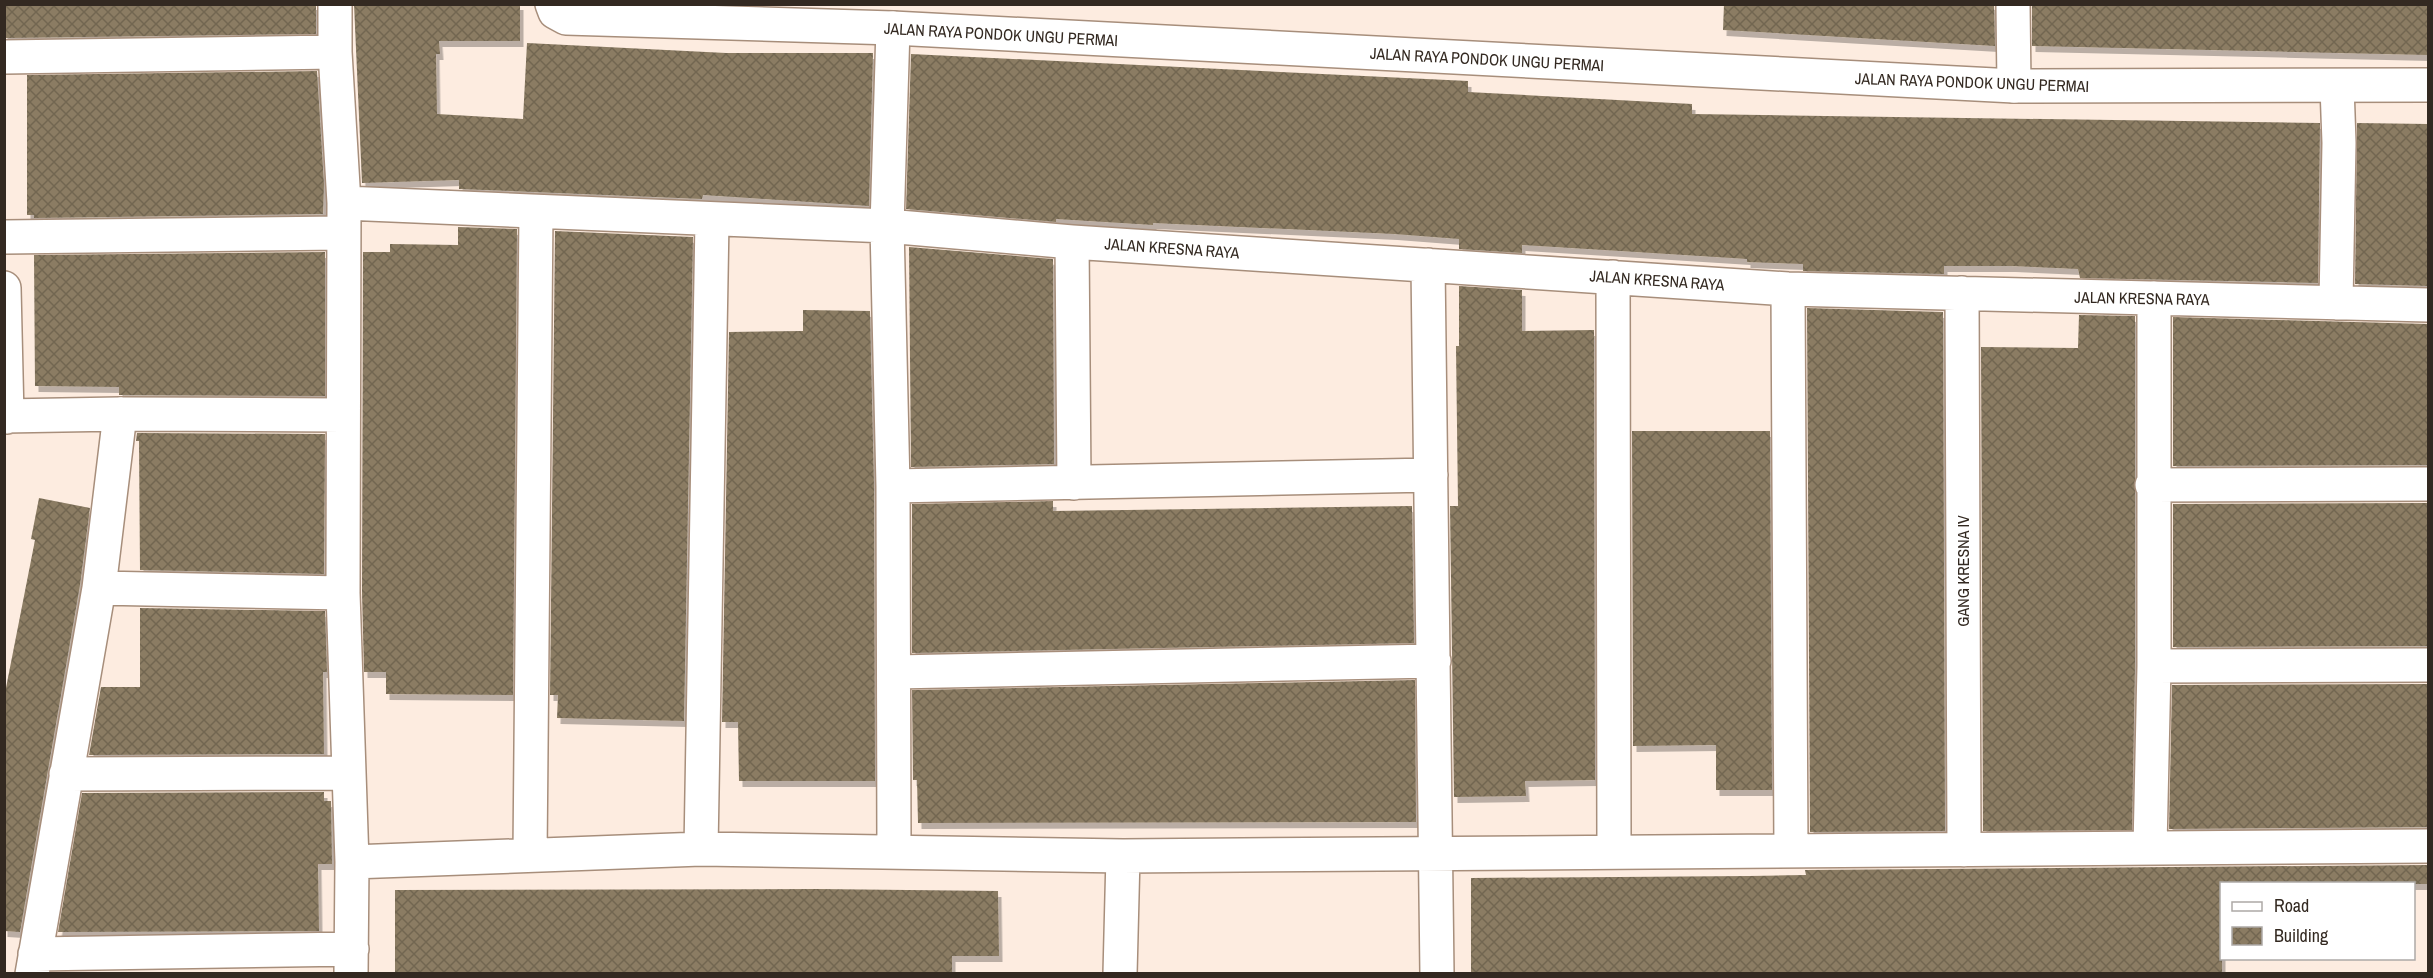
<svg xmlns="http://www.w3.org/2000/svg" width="2433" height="978" viewBox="0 0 2433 978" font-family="'Archivo Narrow',sans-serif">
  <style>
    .building { fill: url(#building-cross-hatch); filter: url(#shadow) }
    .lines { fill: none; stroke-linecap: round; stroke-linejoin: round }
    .street-casing { stroke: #a78e7b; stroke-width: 36 }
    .secondary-casing { stroke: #a78e7b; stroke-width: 36 }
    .street { stroke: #fff; stroke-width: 33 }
    .secondary { stroke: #fff; stroke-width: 33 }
    .labels { text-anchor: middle; stroke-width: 4.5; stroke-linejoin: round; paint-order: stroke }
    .street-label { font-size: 16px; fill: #332921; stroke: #fff }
  </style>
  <defs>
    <pattern id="building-cross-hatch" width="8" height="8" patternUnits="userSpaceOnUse" patternTransform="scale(1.5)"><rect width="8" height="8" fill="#8b7c63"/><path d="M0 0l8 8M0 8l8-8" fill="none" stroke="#726651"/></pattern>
    <filter id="shadow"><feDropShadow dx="3.5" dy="6" stdDeviation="0" flood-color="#0004"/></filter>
  </defs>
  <rect width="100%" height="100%" fill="#fdece0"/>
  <path class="building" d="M 4,4 L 316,4 L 316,34 L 7,38 L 4,38 Z
    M 354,4 L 520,4 L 520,41 L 439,41 L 440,54 L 436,54 L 437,114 L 523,119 L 527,43 L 726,53 L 873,53 L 869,206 L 703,195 L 702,199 L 459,189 L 459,180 L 362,183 Z
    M 1724,4 L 1994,4 L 1995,46 L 1723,30 Z
    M 2032,4 L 2428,4 L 2428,55 L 2032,46 Z
    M 911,54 L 1468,81 L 1468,92 L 1692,104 L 1692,114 L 2320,123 L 2318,283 L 2080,278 L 2078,269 L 2012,266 L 1944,266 L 1944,274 L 1803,271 L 1803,264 L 1747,262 L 1747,259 L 1636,252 L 1522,245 L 1522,253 L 1459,249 L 1459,239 L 1394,234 L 1153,223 L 1153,225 L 1056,219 L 1056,222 L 906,209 Z
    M 317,71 L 324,184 L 323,214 L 34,218 L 34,215 L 27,215 L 27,75 Z
    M 2357,123 L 2428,124 L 2428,286 L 2355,284 Z
    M 458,227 L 517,229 L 513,695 L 386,694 L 386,672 L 364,672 L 362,593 L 363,252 L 390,252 L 390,244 L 458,245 Z
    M 555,231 L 693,237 L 684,721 L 557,718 L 558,695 L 550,695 Z
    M 909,247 L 1053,259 L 1054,464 L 911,467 Z
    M 325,252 L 325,396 L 119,395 L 119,387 L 35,386 L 34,255 Z
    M 1459,286 L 1522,290 L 1522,331 L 1594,330 L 1595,780 L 1525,781 L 1526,796 L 1454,797 L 1450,506 L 1458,506 L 1456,346 L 1459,346 Z
    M 1807,308 L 1943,312 L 1945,831 L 1810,832 Z
    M 803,310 L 870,311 L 874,486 L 875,781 L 739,781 L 738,722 L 722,722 L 729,332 L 803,331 Z
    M 2079,315 L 2135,316 L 2135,666 L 2132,830 L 1983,831 L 1981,347 L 2078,348 Z
    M 2173,317 L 2428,324 L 2428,465 L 2173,466 Z
    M 1632,431 L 1770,431 L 1772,790 L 1716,790 L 1716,745 L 1633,746 Z
    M 137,433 L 325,434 L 324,574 L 140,570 L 139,441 L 136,441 Z
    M 39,498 L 90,508 L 80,585 L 20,932 L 4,931 L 4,698 L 35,540 L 31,539 Z
    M 1053,501 L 1053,511 L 1412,506 L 1414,643 L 912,653 L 912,504 Z
    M 2428,503 L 2428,646 L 2173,647 L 2173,504 Z
    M 140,608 L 325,611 L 327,672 L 323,672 L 324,754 L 89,755 L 101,687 L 140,687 Z
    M 1415,680 L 1416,822 L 918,823 L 917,780 L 913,780 L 912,690 Z
    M 2428,684 L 2428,827 L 2169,829 L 2172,685 Z
    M 324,792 L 324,801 L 331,801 L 332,864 L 318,864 L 319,931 L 58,932 L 82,793 Z
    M 2428,865 L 2428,884 L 2222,884 L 2222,974 L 1471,974 L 1471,878 L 1749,876 L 1806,875 L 1805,870 Z
    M 817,889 L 998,891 L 999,956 L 952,956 L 952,974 L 395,974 L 395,890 Z"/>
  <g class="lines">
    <defs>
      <path id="street" d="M 335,4 L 335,52 L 344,203 L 343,593 L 352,862 L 351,974
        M 2013,4 L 2014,86
        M 893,28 L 887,226 L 893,486 L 894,851
        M 4,57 L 335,52
        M 344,203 L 887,226 L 1072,242 L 1788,289 L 2428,305
        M 4,237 L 342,233
        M 1072,242 L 1074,483
        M 1428,265 L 1437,974
        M 1613,277 L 1614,852
        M 4,288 L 7,417
        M 1788,289 L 1791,851
        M 1962,293 L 1964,850
        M 2336,303 L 2339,143 L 2337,86
        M 4,416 L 120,414 L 342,415
        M 2152,485 L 2428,484
        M 893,486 L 1431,475
        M 99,588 L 343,593
        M 2154,666 L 2428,665
        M 895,672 L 1434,661
        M 66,774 L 349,773
        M 2150,848 L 2154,666 L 2154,298
        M 701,849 L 712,220
        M 530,855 L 536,212
        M 352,862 L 701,849 L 1123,856 L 2428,846
        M 35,954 L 352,949
        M 32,974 L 99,588 L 120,414
        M 1120,974 L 1123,856"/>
      <path id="secondary" d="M 552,4 L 555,12 L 566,18 L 893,28 L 2014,86 L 2428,85"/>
    </defs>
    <use href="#street" class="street-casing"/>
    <use href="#secondary" class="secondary-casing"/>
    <use href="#street" class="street"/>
    <use href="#secondary" class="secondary"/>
  </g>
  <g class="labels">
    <g class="street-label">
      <text transform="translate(1001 34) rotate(3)" y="6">JALAN RAYA PONDOK UNGU PERMAI</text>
      <text transform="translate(1487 59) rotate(3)" y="6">JALAN RAYA PONDOK UNGU PERMAI</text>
      <text transform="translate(1972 82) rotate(2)" y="6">JALAN RAYA PONDOK UNGU PERMAI</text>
      <text transform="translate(1172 248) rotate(4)" y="6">JALAN KRESNA RAYA</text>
      <text transform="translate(1657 280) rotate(4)" y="6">JALAN KRESNA RAYA</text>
      <text transform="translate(2142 298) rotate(1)" y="6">JALAN KRESNA RAYA</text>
      <text transform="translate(1963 571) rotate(-90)" y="6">GANG KRESNA IV</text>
    </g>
  </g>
  <rect width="2433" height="978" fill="none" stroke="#332921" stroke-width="12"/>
  <rect x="2220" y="882" width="195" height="78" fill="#ffffff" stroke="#ada9a6" stroke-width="1.5"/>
  <rect x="2232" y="902" width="30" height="9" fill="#ffffff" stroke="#ada9a6" stroke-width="1.5"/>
  <text x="2274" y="912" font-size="18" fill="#332921">Road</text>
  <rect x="2232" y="927" width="30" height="18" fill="url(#building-cross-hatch)" stroke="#ada9a6" stroke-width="1.5"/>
  <text x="2274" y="942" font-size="18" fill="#332921">Building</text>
</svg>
